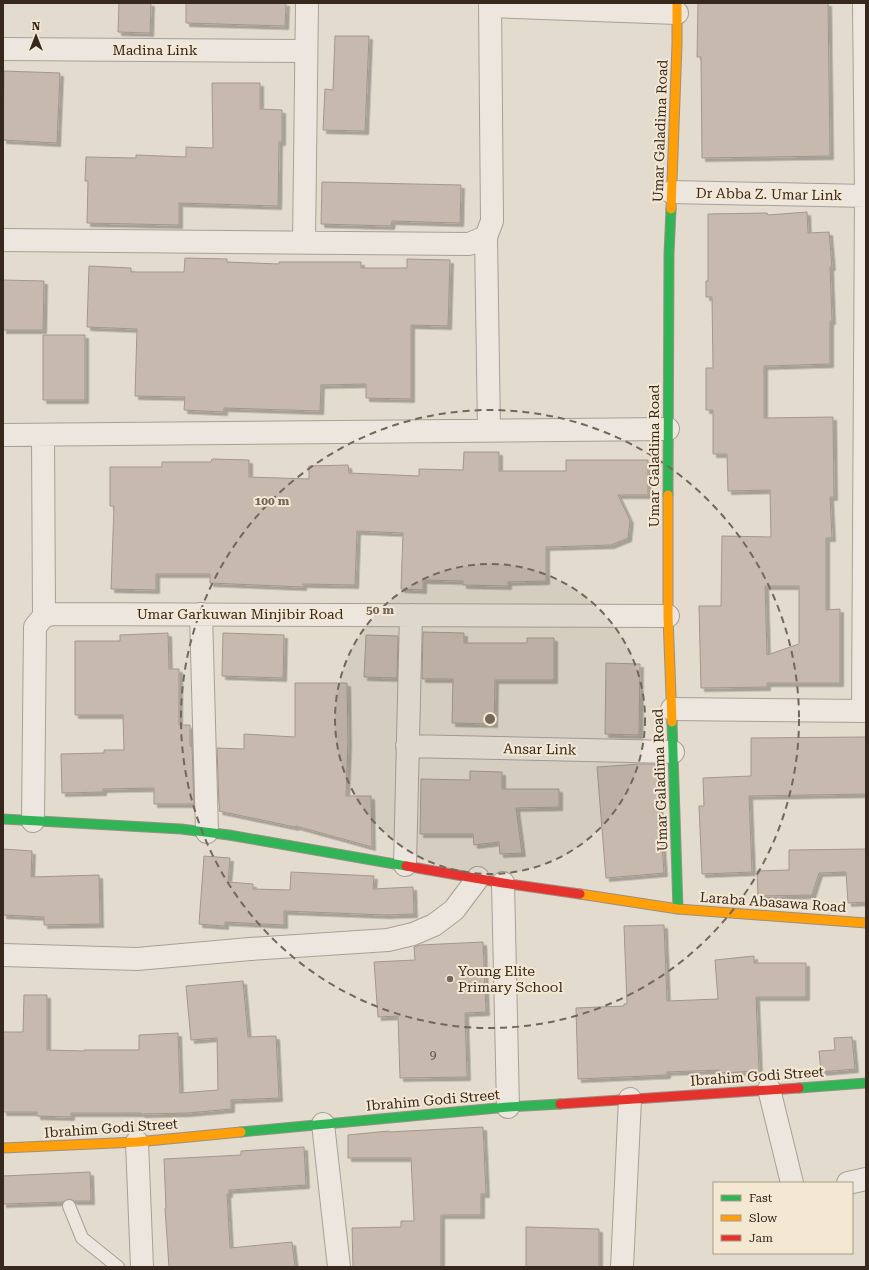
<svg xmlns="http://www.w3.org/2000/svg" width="869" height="1270" viewBox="0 0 869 1270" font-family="'Roboto Serif',serif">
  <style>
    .building { fill: #c7b9ae; stroke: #a3978c; fill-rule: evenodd; filter: url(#shadow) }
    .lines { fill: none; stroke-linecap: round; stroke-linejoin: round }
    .lane-casing { stroke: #a8a096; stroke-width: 14 }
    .street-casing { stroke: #a8a096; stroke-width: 24 }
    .fast-casing { stroke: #989086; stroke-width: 11 }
    .slow-casing { stroke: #989086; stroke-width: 11 }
    .jam-casing { stroke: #989086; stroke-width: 11 }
    .lane { stroke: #ece6de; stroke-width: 12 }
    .street { stroke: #ece6de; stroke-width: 22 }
    .fast { stroke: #30b455; stroke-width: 9 }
    .slow { stroke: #ff9f0a; stroke-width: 9 }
    .jam { stroke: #e5322d; stroke-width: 9 }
    .ring { fill: none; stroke: #73675b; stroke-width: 2; stroke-dasharray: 7 5 }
    .poi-dot { fill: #73675b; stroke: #f4e8d3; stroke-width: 1.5 }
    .labels { text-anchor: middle; stroke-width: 4; stroke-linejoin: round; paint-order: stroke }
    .number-label { font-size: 12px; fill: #5b4c42 }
    .street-label { font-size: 14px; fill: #37281e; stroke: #f4e8d3 }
    .poi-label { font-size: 14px; fill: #37281e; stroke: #f4e8d3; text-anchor: start }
    .centre { fill: #73675b; stroke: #f4e8d3; stroke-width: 2 }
    .ring-label { font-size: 12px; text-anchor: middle; font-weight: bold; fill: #73675b; stroke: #f4e8d3; stroke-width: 4; stroke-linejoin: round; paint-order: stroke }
  </style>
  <defs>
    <filter id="shadow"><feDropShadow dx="3.5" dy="3.5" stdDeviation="0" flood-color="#0004"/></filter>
  </defs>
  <rect width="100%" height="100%" fill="#e3dbcd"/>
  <path class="building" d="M 119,3 L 151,3 L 150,33 L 118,32 Z
    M 186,3 L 286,3 L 285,26 L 186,23 Z
    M 698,3 L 828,3 L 830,156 L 702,158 L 701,57 L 697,57 Z
    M 335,36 L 369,36 L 365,131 L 323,130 L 325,89 L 333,90 Z
    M 4,71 L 60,73 L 57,143 L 3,140 Z
    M 212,83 L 260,83 L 260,109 L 282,110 L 282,142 L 279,142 L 278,206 L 179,203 L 179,225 L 87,223 L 88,181 L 85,181 L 86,157 L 136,158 L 136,155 L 186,157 L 186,147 L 213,148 Z
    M 322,182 L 461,185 L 460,223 L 392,221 L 391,226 L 321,224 Z
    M 807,212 L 808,233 L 829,232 L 832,267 L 830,267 L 832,321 L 830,321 L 830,364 L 764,366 L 764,418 L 833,417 L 834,497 L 830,497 L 832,538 L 826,538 L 826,610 L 840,609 L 840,683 L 767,683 L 767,687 L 701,688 L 699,606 L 721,606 L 722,536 L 771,537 L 770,490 L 728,491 L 727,454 L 713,454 L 713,410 L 706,410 L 706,368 L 713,368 L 712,297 L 706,297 L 706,281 L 708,281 L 708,214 L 767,213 L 768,215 ZM 765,586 L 799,586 L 799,644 L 767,655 Z
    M 185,258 L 227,259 L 227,262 L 279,264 L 279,262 L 361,262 L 361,268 L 407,268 L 407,259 L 450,260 L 448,326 L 411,325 L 411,399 L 366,398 L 366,384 L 321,385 L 320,411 L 224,408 L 224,412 L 184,410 L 185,397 L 135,396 L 137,329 L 87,327 L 89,266 L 131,268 L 131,272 L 184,272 Z
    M 3,280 L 44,281 L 43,330 L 3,330 Z
    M 43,335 L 85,335 L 85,400 L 43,400 Z
    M 464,452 L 499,452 L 499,471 L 566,471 L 566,460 L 648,460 L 648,495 L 618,495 L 630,520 L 628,538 L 611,545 L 546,547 L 546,581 L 508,582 L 508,586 L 463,585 L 463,581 L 423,580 L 423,590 L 401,589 L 403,533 L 357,531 L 355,585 L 303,584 L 303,587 L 210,583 L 210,574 L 156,574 L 156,590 L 111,589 L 114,506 L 110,506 L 110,467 L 162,467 L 162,462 L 211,462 L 212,459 L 249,460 L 249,477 L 309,479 L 309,466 L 348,465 L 349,473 L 419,476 L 419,469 L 463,470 Z
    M 423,632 L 464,633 L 464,643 L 527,643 L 527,638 L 554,638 L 554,680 L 495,680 L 494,724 L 452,723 L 453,679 L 422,679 Z
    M 168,633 L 169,669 L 179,669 L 179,725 L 190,725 L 190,746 L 192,747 L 194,804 L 154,804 L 154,788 L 103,789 L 103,792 L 62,793 L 61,754 L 104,753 L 104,750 L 124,750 L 123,715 L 75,715 L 75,641 L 120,641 L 120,635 Z
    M 223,633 L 284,635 L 283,678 L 222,676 Z
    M 366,635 L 398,636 L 397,678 L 364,677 Z
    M 606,663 L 640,664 L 639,735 L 605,734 Z
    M 295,683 L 347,683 L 348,742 L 346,796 L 371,796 L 372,847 L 296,826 L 295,827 L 219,811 L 220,805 L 219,805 L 217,748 L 244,749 L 244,734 L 295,737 Z
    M 866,737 L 866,794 L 749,796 L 752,872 L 702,874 L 699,806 L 704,806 L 703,778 L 751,776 L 751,738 Z
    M 640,764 L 656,764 L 664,873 L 606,878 L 597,767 Z
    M 470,771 L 502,772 L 502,789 L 559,789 L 559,807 L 516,808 L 522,853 L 500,854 L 499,842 L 474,845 L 473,834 L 420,834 L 421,779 L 470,780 Z
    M 3,849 L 32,851 L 31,877 L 99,875 L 100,924 L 44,925 L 44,917 L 3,915 Z
    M 866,849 L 866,902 L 848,903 L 846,872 L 819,873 L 812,895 L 758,896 L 757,871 L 789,870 L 789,850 Z
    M 204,856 L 230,858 L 228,882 L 253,884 L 253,889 L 290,890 L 291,872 L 374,876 L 373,889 L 413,887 L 414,914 L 386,915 L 284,911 L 284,925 L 225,922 L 225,926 L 199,924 Z
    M 664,925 L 667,1001 L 718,999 L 715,960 L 754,956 L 754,963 L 806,963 L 806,997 L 756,997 L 759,1071 L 719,1073 L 719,1070 L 667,1072 L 667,1075 L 578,1079 L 576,1008 L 624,1006 L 624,1004 L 627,1004 L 624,926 Z
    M 483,942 L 486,1012 L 465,1013 L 467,1077 L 400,1078 L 398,1016 L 378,1017 L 374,962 L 415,960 L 414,947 L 420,945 Z
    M 243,981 L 248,1037 L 276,1036 L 279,1098 L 231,1100 L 231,1109 L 188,1113 L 141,1114 L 141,1113 L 71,1113 L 71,1117 L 37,1116 L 37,1112 L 3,1112 L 3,1032 L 23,1032 L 24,995 L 47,995 L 47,1050 L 83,1051 L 84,1050 L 139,1050 L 139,1035 L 178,1033 L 180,1093 L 218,1090 L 217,1038 L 191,1040 L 186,986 Z
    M 852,1037 L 855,1069 L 821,1072 L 819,1051 L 835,1050 L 834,1038 Z
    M 483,1127 L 486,1194 L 481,1194 L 481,1215 L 441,1215 L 441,1267 L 353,1267 L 352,1228 L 401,1227 L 401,1221 L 414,1221 L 411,1158 L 348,1158 L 348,1135 L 389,1131 L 389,1132 Z
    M 304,1147 L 306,1185 L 229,1190 L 229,1194 L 227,1194 L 230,1248 L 292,1242 L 295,1267 L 169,1267 L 165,1208 L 166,1208 L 164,1159 L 241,1155 L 241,1151 Z
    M 90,1172 L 91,1201 L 74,1201 L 70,1199 L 63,1202 L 3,1204 L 3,1176 Z
    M 526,1227 L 599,1229 L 599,1267 L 526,1267 Z"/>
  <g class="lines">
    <defs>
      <path id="lane" d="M 69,1206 L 82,1238 L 118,1267"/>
      <path id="street" d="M 490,6 L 677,13
        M 3,49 L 306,51
        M 671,192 L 866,196
        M 486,237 L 489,430
        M 3,240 L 469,244 L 486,237 L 492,221 L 490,3
        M 304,242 L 307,3
        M 3,435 L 668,429
        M 43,435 L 44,616
        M 201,614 L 207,832
        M 672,709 L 866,711
        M 863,711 L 866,196 L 864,3
        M 407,746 L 673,752
        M 33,821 L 35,627 L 44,616 L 54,614 L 668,616
        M 405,865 L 411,615
        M 503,883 L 508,1107
        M 3,955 L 137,959 L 250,949 L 388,940 L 413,934 L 434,925 L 454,910 L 478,878
        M 769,1089 L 792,1183
        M 323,1124 L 339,1267
        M 137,1142 L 142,1267
        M 848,1183 L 866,1179
        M 622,1267 L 630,1099"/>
      <path id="fast" d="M 668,495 L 669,254 L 671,209
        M 672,722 L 678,909
        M 3,819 L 181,829 L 229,835 L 406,866
        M 799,1088 L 866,1083
        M 241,1132 L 508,1107 L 560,1104"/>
      <path id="slow" d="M 671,209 L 677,44 L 677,3
        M 668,495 L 668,616 L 672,722
        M 580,894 L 678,909 L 866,923
        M 3,1148 L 137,1142 L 241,1132"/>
      <path id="jam" d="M 406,866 L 503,883 L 580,894
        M 560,1104 L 799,1088"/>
    </defs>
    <use href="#lane" class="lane-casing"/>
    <use href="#street" class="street-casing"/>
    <use href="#fast" class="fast-casing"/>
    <use href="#slow" class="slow-casing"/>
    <use href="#jam" class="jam-casing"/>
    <use href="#lane" class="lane"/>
    <use href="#street" class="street"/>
    <use href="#fast" class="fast"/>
    <use href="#slow" class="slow"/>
    <use href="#jam" class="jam"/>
  </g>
  <circle cx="490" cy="719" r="155" fill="#73675b" fill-opacity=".12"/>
  <g class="ring">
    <circle cx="490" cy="719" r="155"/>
    <circle cx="490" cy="719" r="309"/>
  </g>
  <circle class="poi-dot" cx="450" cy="979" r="4"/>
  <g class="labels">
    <g class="number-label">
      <text x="433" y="1059">9</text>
    </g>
    <g class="street-label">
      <text x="155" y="55">Madina Link</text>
      <text transform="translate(660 131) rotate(-88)" y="5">Umar Galadima Road</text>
      <text transform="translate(769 194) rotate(1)" y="5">Dr Abba Z. Umar Link</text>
      <text transform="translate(654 456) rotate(-90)" y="5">Umar Galadima Road</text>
      <text x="240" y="619">Umar Garkuwan Minjibir Road</text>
      <text transform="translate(540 749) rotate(1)" y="5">Ansar Link</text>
      <text transform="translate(660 780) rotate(-92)" y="5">Umar Galadima Road</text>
      <text transform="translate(773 902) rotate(4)" y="5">Laraba Abasawa Road</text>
      <text transform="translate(757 1076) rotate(-4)" y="5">Ibrahim Godi Street</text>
      <text transform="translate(433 1100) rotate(-5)" y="5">Ibrahim Godi Street</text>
      <text transform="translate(111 1128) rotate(-4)" y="5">Ibrahim Godi Street</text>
    </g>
    <g class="poi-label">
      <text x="458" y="976">Young Elite<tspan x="458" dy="16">Primary School</tspan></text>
    </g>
  </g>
  <circle cx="490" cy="719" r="6" class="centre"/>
  <g class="ring-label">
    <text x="272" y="505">100 m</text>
    <text x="380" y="614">50 m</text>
  </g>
  <rect width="869" height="1270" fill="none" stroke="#37281e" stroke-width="8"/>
  <rect x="713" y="1182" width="140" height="72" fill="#f4e8d3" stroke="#a89b8b"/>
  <rect x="721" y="1195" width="20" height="6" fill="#30b455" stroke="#a89b8b"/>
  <text x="749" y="1202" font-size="12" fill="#37281e">Fast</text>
  <rect x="721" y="1215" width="20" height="6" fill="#ff9f0a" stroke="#a89b8b"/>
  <text x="749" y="1222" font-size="12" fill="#37281e">Slow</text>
  <rect x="721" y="1235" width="20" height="6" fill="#e5322d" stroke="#a89b8b"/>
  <text x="749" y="1242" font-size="12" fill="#37281e">Jam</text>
  <g transform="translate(36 36)" stroke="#f4e8d3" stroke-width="3" paint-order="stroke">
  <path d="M0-3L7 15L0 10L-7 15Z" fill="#37281e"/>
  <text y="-6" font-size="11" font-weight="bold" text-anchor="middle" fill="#37281e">N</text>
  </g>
</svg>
